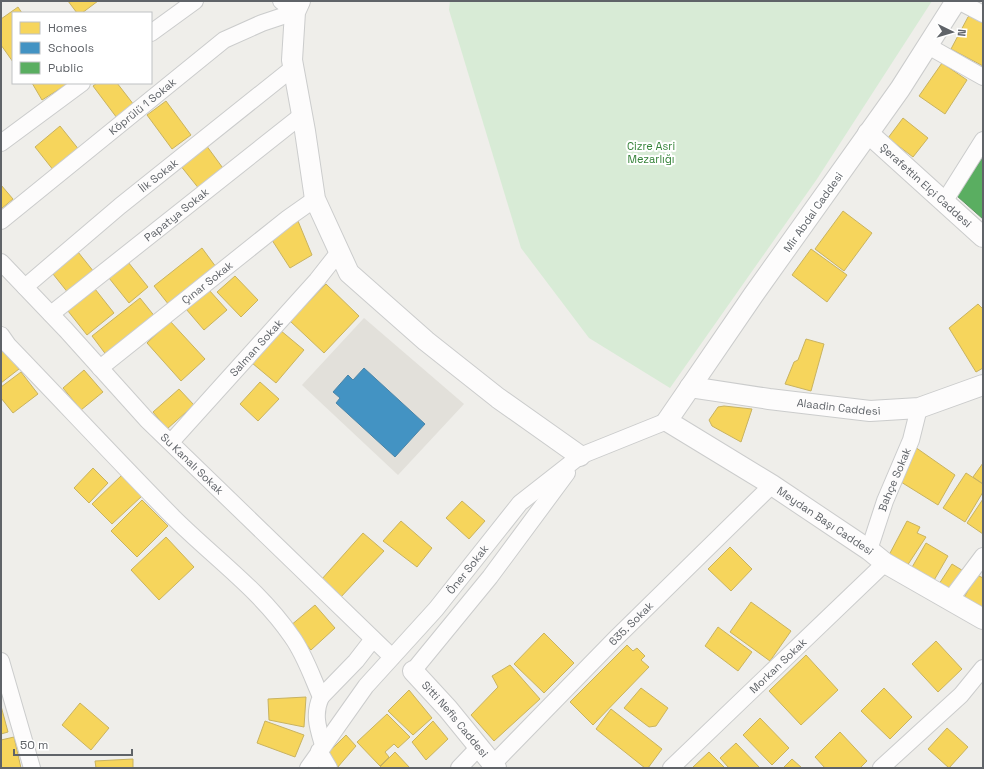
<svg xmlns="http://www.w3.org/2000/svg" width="984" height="769" viewBox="0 0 984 769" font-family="'Space Grotesk',sans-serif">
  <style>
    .education { fill: #e2e0da }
    .green { fill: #d8ebd6 }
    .homes { fill: #f6d55c; stroke: #c9b360 }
    .schools { fill: #4393c3; stroke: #4b85a8 }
    .public { fill: #5aae61; stroke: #5c9863 }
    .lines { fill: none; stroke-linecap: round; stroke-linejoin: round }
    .minor-casing { stroke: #cbcccc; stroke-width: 18 }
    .tertiary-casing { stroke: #cbcccc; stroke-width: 22 }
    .minor { stroke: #fdfcfc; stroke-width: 16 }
    .tertiary { stroke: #fdfcfc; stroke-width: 20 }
    .labels { text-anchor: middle; stroke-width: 4; stroke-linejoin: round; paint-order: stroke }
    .street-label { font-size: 11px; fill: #5f6368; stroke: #fff }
    .park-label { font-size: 11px; fill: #348238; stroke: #fff }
  </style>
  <rect width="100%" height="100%" fill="#efeeea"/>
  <path class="education" d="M 364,318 L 464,404 L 398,475 L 302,385 Z"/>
  <path class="green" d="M 450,1 L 932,1 L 817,179 L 670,388 L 589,338 L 521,248 L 449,10 Z"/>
  <path class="homes" d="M 68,1 L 98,1 L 82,13 L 77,13 Z
    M 18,7 L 22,13 L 13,13 L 13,62 L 1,45 L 1,19 Z
    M 971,14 L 983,20 L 983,66 L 951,49 L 968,17 Z
    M 942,63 L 967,80 L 945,114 L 919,96 Z
    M 32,83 L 69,83 L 42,100 Z
    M 97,83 L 117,83 L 134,105 L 117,118 L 93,86 Z
    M 166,101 L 191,135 L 172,149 L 147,115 Z
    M 903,118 L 928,138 L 913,157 L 888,138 Z
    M 60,126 L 80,151 L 54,171 L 35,147 Z
    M 206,145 L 225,171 L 200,190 L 180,165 Z
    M 1,185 L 13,199 L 1,209 Z
    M 843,211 L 872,233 L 844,271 L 815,249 Z
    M 298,221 L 312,255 L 290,268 L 270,237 Z
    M 202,248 L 216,267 L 169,305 L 154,286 Z
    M 811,249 L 847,275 L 827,302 L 792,275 Z
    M 78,252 L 94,272 L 69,294 L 53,274 Z
    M 128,262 L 148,287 L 129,303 L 109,278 Z
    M 235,276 L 258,300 L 241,317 L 217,292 Z
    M 326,284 L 359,316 L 324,353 L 290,321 Z
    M 95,289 L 114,313 L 87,335 L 68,311 Z
    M 209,290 L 227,310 L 204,330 L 186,309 Z
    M 140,298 L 156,318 L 107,356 L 92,336 Z
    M 978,304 L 983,309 L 983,368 L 976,372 L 949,328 Z
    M 170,321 L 205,359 L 181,381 L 147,343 Z
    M 280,330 L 304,350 L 276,383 L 252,363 Z
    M 806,339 L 824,344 L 811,391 L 785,384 L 794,362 L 798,360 Z
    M 1,347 L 19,369 L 1,383 Z
    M 84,370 L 103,392 L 81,410 L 63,388 Z
    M 21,372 L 38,394 L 13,413 L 1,398 L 1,387 Z
    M 260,382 L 279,399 L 258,421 L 240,404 Z
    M 179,389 L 194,405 L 167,429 L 153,412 Z
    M 724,406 L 752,409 L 741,442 L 712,426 L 709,420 L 718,407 Z
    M 915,447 L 955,475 L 938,505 L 901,482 Z
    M 983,463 L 983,484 L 973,477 Z
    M 93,468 L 108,483 L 89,503 L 74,488 Z
    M 966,473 L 983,484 L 983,492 L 965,522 L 943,508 Z
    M 122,475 L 142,496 L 112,524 L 92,504 Z
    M 983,499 L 983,534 L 967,523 Z
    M 142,500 L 168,526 L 137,557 L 111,531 Z
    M 462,501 L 485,521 L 469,539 L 446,518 Z
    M 401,521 L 432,548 L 417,567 L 383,541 Z
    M 907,521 L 920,527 L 917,533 L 926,537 L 907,566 L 889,555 Z
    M 363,533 L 384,551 L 340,598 L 321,580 Z
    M 166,537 L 194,567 L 159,600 L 131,570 Z
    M 926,543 L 948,556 L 933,582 L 911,569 Z
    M 730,547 L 752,569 L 731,591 L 708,569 Z
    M 952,564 L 965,572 L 952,592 L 939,584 Z
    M 977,575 L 983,578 L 983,613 L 962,601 Z
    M 751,602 L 791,631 L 770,661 L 730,632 Z
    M 315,605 L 335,628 L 311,650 L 290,626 Z
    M 718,627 L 752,652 L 738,671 L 705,646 Z
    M 544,633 L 574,663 L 544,693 L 514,664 Z
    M 936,641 L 962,669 L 938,692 L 912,664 Z
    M 627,645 L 633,651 L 637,648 L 645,656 L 641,660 L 649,667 L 593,725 L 570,702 Z
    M 806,655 L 838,690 L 801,725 L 769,691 Z
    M 510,665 L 540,699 L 494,741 L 471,715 L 498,687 L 492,676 Z
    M 641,688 L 668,708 L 656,726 L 649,727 L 624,708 Z
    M 884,688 L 912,717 L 890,739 L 861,711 Z
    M 409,690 L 432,718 L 413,735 L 388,711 Z
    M 306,697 L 304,727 L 269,720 L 268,699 Z
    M 80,703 L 109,728 L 91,750 L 62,725 Z
    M 1,706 L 8,732 L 1,734 Z
    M 611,709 L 662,749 L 648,768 L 645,768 L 596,729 Z
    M 387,714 L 410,737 L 398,748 L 394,744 L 385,752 L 389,757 L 380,766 L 357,742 Z
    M 760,718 L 789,748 L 772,765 L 743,735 Z
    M 265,721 L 304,735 L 295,757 L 257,743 Z
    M 433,721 L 448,739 L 426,760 L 412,742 Z
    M 947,728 L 968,747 L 949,768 L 928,749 Z
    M 840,732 L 867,761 L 860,768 L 825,768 L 815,757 Z
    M 346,735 L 356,746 L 337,768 L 328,753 Z
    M 14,737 L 21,768 L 1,768 L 1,740 Z
    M 736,743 L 760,768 L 729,768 L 720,758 Z
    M 395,752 L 410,768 L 379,768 Z
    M 709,752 L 725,768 L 694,768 L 693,767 Z
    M 133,759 L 133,768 L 96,768 L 95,761 Z
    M 792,759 L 802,768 L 783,768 Z"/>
  <path class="schools" d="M 364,368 L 425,424 L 395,457 L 336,403 L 340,398 L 333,392 L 348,375 L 353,380 Z"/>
  <path class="public" d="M 983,157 L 983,219 L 957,196 Z"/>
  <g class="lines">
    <defs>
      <g id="minor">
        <path d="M 281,1 L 295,12"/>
        <path d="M 958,1 L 983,14"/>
        <path d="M 151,33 L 195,1"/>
        <path d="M 928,46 L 983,77"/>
        <path d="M 1,143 L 82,83"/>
        <path d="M 944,202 L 983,140"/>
        <path id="s1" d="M 1,221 L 224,40 L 262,23 L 295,12"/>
        <path id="s2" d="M 1,262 L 66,330 L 147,420 L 392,657"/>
        <path id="s3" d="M 25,287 L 120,206 L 294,67"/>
        <path id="s4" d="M 51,314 L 302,115"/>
        <path d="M 1,335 L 8,345 C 63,402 117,460 173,517 C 213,557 260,590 292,637 C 305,655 312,677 321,697 C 313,714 318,728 323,745"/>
        <path id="s5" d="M 100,368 L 288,218 L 315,199"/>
        <path id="s6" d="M 171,442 L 317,280 L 339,252"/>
        <path id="s7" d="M 869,550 L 885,501 L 911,440 L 919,408"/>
        <path d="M 950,600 L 983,556"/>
        <path d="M 1,661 L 32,768"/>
        <path d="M 413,671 L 490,577 L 567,473"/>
        <path d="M 321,697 L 356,661 L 373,639"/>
        <path d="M 319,751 L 329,768"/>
        <path id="s8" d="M 493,764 L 616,638 L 772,485"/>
        <path id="s9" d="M 308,768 L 366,686 L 436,609 L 520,503 L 580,456 L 667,421"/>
        <path d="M 459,768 L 479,747"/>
        <path id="s10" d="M 671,768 L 885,563"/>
        <path d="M 881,768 L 961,695 L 983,668"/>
      </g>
      <g id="tertiary">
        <path d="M 300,1 L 295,12 L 292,60 L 305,131 L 315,199 L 349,273 L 426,341 L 498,398 L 580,456"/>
        <path id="s11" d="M 956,1 L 900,89 L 754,294 L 667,421 L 772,485 L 869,550 L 885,563 L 983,619"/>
        <path id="s12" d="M 868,133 L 983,237"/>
        <path id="s13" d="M 690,387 L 769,399 L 870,411 L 919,408 L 983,385"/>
        <path id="s14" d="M 413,671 L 448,709 L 496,768"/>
      </g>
    </defs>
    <use href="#minor" class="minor-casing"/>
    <use href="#tertiary" class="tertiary-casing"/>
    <use href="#minor" class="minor"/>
    <use href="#tertiary" class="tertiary"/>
  </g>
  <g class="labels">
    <g class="street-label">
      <text dy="4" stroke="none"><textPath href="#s1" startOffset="182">Köprülü 1 Sokak</textPath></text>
      <text dy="4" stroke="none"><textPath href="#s3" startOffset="174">İlk Sokak</textPath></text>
      <text dy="4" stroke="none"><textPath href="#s12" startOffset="78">Şerafettin Elçi Caddesi</textPath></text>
      <text transform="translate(813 212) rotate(-55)" y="4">Mir Abdal Caddesi</text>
      <text dy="4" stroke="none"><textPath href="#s4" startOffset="160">Papatya Sokak</textPath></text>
      <text dy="4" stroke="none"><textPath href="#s5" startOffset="137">Çınar Sokak</textPath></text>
      <text dy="4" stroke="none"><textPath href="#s6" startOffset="127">Salman Sokak</textPath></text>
      <text dy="4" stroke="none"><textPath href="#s13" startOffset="150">Alaadin Caddesi</textPath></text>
      <text dy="4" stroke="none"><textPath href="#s2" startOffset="278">Su Kanalı Sokak</textPath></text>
      <text dy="4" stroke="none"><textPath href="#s7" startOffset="75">Bahçe Sokak</textPath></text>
      <text dy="4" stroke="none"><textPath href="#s11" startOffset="697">Meydan Başı Caddesi</textPath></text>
      <text dy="4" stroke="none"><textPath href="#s9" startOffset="255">Öner Sokak</textPath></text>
      <text dy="4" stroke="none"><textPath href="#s8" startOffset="197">635. Sokak</textPath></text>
      <text dy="4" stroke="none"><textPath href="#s10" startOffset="148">Morkan Sokak</textPath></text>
      <text dy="4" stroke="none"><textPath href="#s14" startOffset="64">Sitti Nefis Caddesi</textPath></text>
    </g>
    <g class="park-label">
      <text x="651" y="150">Cizre Asri<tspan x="651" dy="13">Mezarlığı</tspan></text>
    </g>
  </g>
  <rect width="984" height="769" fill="none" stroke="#5f6368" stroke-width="4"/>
  <rect x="12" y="12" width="140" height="72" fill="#ffffff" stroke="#bfc1c3"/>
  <rect x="20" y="22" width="20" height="12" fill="#f6d55c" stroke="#bfc1c3"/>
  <text x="48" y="32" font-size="12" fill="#5f6368">Homes</text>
  <rect x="20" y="42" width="20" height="12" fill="#4393c3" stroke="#bfc1c3"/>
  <text x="48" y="52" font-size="12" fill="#5f6368">Schools</text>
  <rect x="20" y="62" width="20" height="12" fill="#5aae61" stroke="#bfc1c3"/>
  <text x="48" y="72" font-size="12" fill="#5f6368">Public</text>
  <g transform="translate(952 32) rotate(95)" stroke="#ffffff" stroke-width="3" paint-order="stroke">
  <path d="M0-3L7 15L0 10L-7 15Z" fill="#5f6368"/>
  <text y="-6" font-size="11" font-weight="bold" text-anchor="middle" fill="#5f6368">N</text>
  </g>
  <path d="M14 749v6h118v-6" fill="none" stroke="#5f6368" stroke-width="2"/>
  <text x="20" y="749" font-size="12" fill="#5f6368" stroke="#ffffff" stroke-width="3" paint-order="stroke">50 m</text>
</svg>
